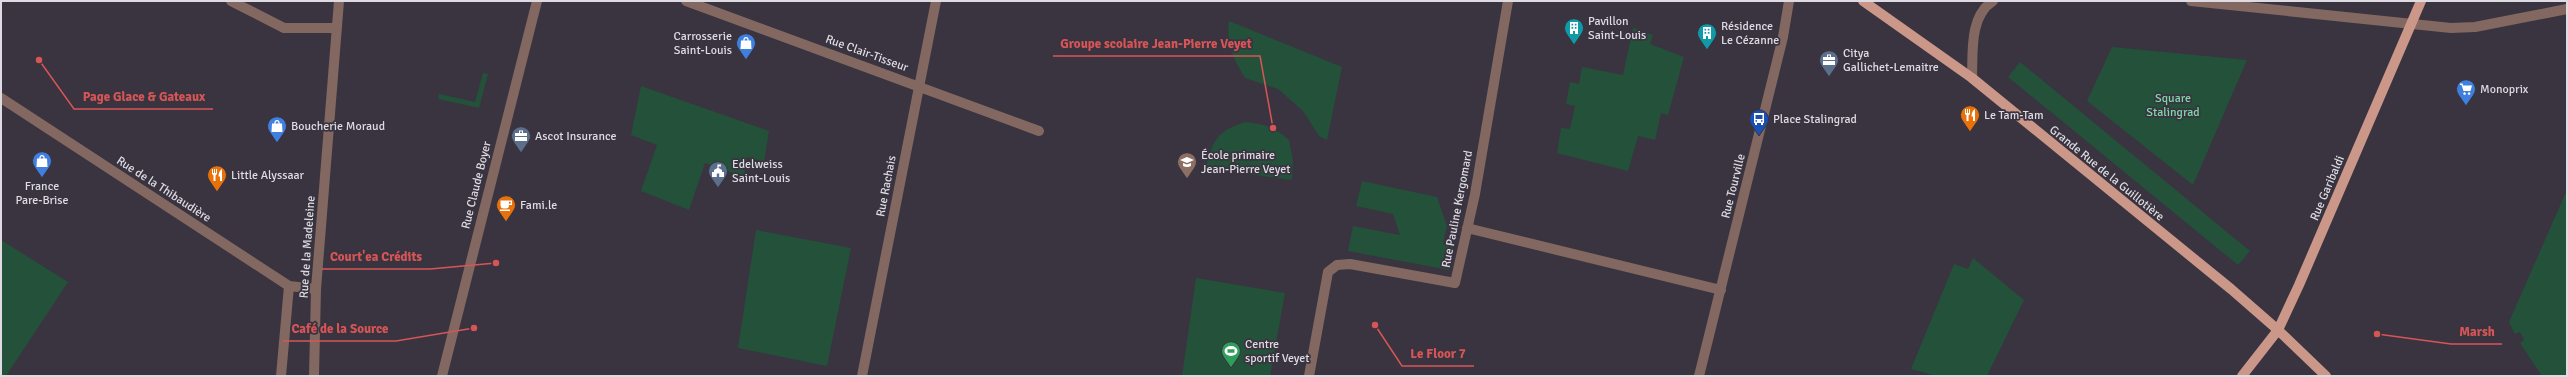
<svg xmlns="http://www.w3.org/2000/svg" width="2568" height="377" viewBox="0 0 2568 377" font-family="Signika,sans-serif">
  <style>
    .green { fill: #23513a }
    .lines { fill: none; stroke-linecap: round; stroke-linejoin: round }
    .minor { stroke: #826860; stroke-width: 10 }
    .major { stroke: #cb9788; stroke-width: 10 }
    .labels { text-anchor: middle; stroke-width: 3.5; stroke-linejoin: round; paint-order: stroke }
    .poi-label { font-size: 12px; fill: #dedbe2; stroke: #393440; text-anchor: start }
    .street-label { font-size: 12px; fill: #dedbe2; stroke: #393440 }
    .park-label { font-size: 12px; fill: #80d8aa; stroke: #393440 }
    .leader { fill: none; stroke: #d85556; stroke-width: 1.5 }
    .callout-dot { fill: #d85556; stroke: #393440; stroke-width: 1.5 }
    .callout-label { font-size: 13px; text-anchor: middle; font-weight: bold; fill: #d85556; stroke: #393440; stroke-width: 3.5; stroke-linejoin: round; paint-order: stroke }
  </style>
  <rect width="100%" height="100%" fill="#393440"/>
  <path class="green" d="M 1229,21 L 1342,67 L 1327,140 L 1319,136 L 1303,111 L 1278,89 L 1245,78 C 1233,58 1226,44 1229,21 Z
    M 1633,28 L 1653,35 L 1650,44 L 1684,57 L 1668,115 L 1661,113 L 1655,140 L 1638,136 L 1628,171 L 1557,153 L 1561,128 L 1570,129 L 1575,106 L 1566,104 L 1570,82 L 1579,84 L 1582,67 L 1623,75 Z
    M 2112,47 L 2247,60 L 2193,185 L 2087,101 Z
    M 2020,62 L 2250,251 L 2238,265 L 2008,77 Z
    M 483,73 L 488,74 L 479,108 L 438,99 L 439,94 L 475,102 Z
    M 641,86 L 769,131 L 764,162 L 747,157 L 744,177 L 705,163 L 689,210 L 641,191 L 657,145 L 631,135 Z
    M 1245,122 C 1263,123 1276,128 1289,140 L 1293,161 L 1292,180 L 1206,168 C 1212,141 1217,131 1245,122 Z
    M 1362,181 L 1437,197 L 1447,226 L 1443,244 L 1453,246 L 1449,270 L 1348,251 L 1353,226 L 1400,235 L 1393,214 L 1356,206 Z
    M 2566,192 L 2567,376 L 2542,376 L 2520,343 L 2524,340 L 2520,332 L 2515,334 L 2509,322 Z
    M 756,230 L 851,248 L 827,366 L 738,348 Z
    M 1,240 L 68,282 L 6,376 L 1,376 Z
    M 1973,258 L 2024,300 L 1987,376 L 1936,376 L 1911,369 L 1954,264 L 1968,269 Z
    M 1196,278 L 1285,293 L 1270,376 L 1182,376 Z"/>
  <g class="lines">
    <path class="minor" d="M 231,1 L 284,28 L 337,28
      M 686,1 L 1039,131
      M 2191,1 L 2451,28 L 2475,27 L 2567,9
      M 1972,78 C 1973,53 1969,16 1993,1
      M 1,98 L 289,286 L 316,289
      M 1467,228 L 1721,290
      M 281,376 L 289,286
      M 314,376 L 316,289 L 339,1
      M 442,376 L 537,1
      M 862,376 L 936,1
      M 1309,376 L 1328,272 L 1337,265 L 1350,264 L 1455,283 L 1475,194 L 1508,1
      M 1699,376 L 1783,37 L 1789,1"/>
    <path class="major" d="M 1863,1 L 1972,78 L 2231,289 L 2278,330 L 2326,376
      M 2242,376 L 2278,330 L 2299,285 L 2421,1"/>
  </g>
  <defs>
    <symbol id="building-pin" viewBox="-11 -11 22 30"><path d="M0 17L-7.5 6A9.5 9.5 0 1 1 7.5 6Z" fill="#0f9aa8" stroke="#393440"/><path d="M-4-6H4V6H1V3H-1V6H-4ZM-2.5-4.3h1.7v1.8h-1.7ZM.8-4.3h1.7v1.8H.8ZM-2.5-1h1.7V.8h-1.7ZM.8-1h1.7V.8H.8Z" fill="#fff"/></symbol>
    <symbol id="shop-pin" viewBox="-11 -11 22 30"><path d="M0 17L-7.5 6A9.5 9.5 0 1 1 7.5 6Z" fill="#3f7fe0" stroke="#393440"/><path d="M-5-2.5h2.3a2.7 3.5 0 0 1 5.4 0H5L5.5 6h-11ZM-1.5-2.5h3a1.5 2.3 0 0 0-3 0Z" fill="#fff"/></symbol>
    <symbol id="office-pin" viewBox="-11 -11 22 30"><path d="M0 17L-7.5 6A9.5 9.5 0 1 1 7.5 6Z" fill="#5c6f8a" stroke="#393440"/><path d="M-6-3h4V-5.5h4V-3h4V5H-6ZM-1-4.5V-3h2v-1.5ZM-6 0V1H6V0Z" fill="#fff"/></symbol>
    <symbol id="supermarket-pin" viewBox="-11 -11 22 30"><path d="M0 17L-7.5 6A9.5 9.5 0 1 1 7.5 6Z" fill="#3f7fe0" stroke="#393440"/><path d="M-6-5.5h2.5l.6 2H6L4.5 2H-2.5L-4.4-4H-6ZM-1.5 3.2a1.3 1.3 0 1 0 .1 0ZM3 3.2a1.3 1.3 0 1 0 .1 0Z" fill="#fff"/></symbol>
    <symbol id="restaurant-pin" viewBox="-11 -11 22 30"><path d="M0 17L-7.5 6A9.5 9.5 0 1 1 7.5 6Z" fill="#e8710a" stroke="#393440"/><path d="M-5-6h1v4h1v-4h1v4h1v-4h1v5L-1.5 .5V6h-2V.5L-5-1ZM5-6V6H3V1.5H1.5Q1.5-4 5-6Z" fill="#fff"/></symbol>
    <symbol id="bus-pin" viewBox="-11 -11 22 30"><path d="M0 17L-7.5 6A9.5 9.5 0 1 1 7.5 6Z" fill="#1a4fb4" stroke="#393440"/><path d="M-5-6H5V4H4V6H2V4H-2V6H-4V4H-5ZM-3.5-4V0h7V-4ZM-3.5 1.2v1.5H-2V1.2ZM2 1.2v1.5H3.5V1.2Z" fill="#fff"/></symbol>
    <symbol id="school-pin" viewBox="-11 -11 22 30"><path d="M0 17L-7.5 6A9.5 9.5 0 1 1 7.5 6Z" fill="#8d6e63" stroke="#393440"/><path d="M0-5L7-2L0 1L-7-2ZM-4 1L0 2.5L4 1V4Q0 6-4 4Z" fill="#fff"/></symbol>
    <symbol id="civic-pin" viewBox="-11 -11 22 30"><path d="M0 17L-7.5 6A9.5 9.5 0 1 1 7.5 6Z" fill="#5c6f8a" stroke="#393440"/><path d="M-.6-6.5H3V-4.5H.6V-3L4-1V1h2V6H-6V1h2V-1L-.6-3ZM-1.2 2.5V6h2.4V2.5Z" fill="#fff"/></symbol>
    <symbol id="cafe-pin" viewBox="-11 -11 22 30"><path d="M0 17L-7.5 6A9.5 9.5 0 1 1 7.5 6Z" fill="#e8710a" stroke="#393440"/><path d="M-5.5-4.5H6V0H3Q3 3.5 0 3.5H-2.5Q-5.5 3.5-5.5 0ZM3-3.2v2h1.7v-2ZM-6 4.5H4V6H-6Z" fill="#fff"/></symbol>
    <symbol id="stadium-pin" viewBox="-11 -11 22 30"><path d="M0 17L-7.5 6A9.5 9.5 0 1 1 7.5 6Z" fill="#2e9e5b" stroke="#393440"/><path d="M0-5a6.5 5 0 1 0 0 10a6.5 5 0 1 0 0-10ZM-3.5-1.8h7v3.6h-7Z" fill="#fff"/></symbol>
  </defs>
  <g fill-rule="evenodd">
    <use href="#building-pin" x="1563" y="17" width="22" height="30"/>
    <use href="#building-pin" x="1696" y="22" width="22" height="30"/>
    <use href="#shop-pin" x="735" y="32" width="22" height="30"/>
    <use href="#office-pin" x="1818" y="49" width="22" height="30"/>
    <use href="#supermarket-pin" x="2455" y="78" width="22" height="30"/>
    <use href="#restaurant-pin" x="1959" y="104" width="22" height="30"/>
    <use href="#bus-pin" x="1748" y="108" width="22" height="30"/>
    <use href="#shop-pin" x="266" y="115" width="22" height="30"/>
    <use href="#office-pin" x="510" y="125" width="22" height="30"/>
    <use href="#shop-pin" x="31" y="150" width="22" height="30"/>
    <use href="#school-pin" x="1176" y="151" width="22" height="30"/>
    <use href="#civic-pin" x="707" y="160" width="22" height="30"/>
    <use href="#restaurant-pin" x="206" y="164" width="22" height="30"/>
    <use href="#cafe-pin" x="495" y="194" width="22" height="30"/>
    <use href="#stadium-pin" x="1220" y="340" width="22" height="30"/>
  </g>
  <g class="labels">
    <g class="poi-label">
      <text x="1588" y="25">Pavillon<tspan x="1588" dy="14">Saint-Louis</tspan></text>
      <text x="1721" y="30">Résidence<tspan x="1721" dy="14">Le Cézanne</tspan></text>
      <text x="732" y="40" text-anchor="end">Carrosserie<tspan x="732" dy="14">Saint-Louis</tspan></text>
      <text x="1843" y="57">Citya<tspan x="1843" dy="14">Gallichet-Lemaitre</tspan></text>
      <text x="2480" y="93">Monoprix</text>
      <text x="1984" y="119">Le Tam-Tam</text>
      <text x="1773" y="123">Place Stalingrad</text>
      <text x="291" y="130">Boucherie Moraud</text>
      <text x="535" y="140">Ascot Insurance</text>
      <text x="1201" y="159">École primaire<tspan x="1201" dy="14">Jean-Pierre Veyet</tspan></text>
      <text x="732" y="168">Edelweiss<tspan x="732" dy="14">Saint-Louis</tspan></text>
      <text x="231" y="179">Little Alyssaar</text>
      <text x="42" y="190" text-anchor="middle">France<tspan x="42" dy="14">Pare-Brise</tspan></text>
      <text x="520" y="209">Fami.le</text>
      <text x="1245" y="348">Centre<tspan x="1245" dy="14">sportif Veyet</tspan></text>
    </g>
    <g class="street-label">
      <text transform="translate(867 53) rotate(20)" y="4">Rue Clair-Tisseur</text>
      <text transform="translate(2107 173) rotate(39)" y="4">Grande Rue de la Guillotière</text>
      <text transform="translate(476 185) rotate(-76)" y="4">Rue Claude Boyer</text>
      <text transform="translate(886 186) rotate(-79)" y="4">Rue Rachais</text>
      <text transform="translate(1733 186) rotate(-76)" y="4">Rue Tourville</text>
      <text transform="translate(2327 188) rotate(-67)" y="4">Rue Garibaldi</text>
      <text transform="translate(164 189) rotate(33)" y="4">Rue de la Thibaudière</text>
      <text transform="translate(1457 209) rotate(-79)" y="4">Rue Pauline Kergomard</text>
      <text transform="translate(307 247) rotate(-86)" y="4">Rue de la Madeleine</text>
    </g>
    <g class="park-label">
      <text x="2173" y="102">Square<tspan x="2173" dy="14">Stalingrad</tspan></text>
    </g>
  </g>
  <path class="leader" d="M1273 128L1260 56H1053M39 60L74 109H213M496 263L430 269H322M474 328L396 341H283M2377 334L2451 344H2502M1375 325L1402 366H1474"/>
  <g class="callout-dot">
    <circle cx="1273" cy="128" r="4"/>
    <circle cx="39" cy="60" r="4"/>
    <circle cx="496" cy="263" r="4"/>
    <circle cx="474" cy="328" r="4"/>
    <circle cx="2377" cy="334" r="4"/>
    <circle cx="1375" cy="325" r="4"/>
  </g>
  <g class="callout-label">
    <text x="1156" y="48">Groupe scolaire Jean-Pierre Veyet</text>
    <text x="144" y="101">Page Glace &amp; Gateaux</text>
    <text x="376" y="261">Court'ea Crédits</text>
    <text x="340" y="333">Café de la Source</text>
    <text x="2477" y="336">Marsh</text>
    <text x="1438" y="358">Le Floor 7</text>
  </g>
  <rect width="2568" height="377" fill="none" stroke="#dedbe2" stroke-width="4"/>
</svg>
